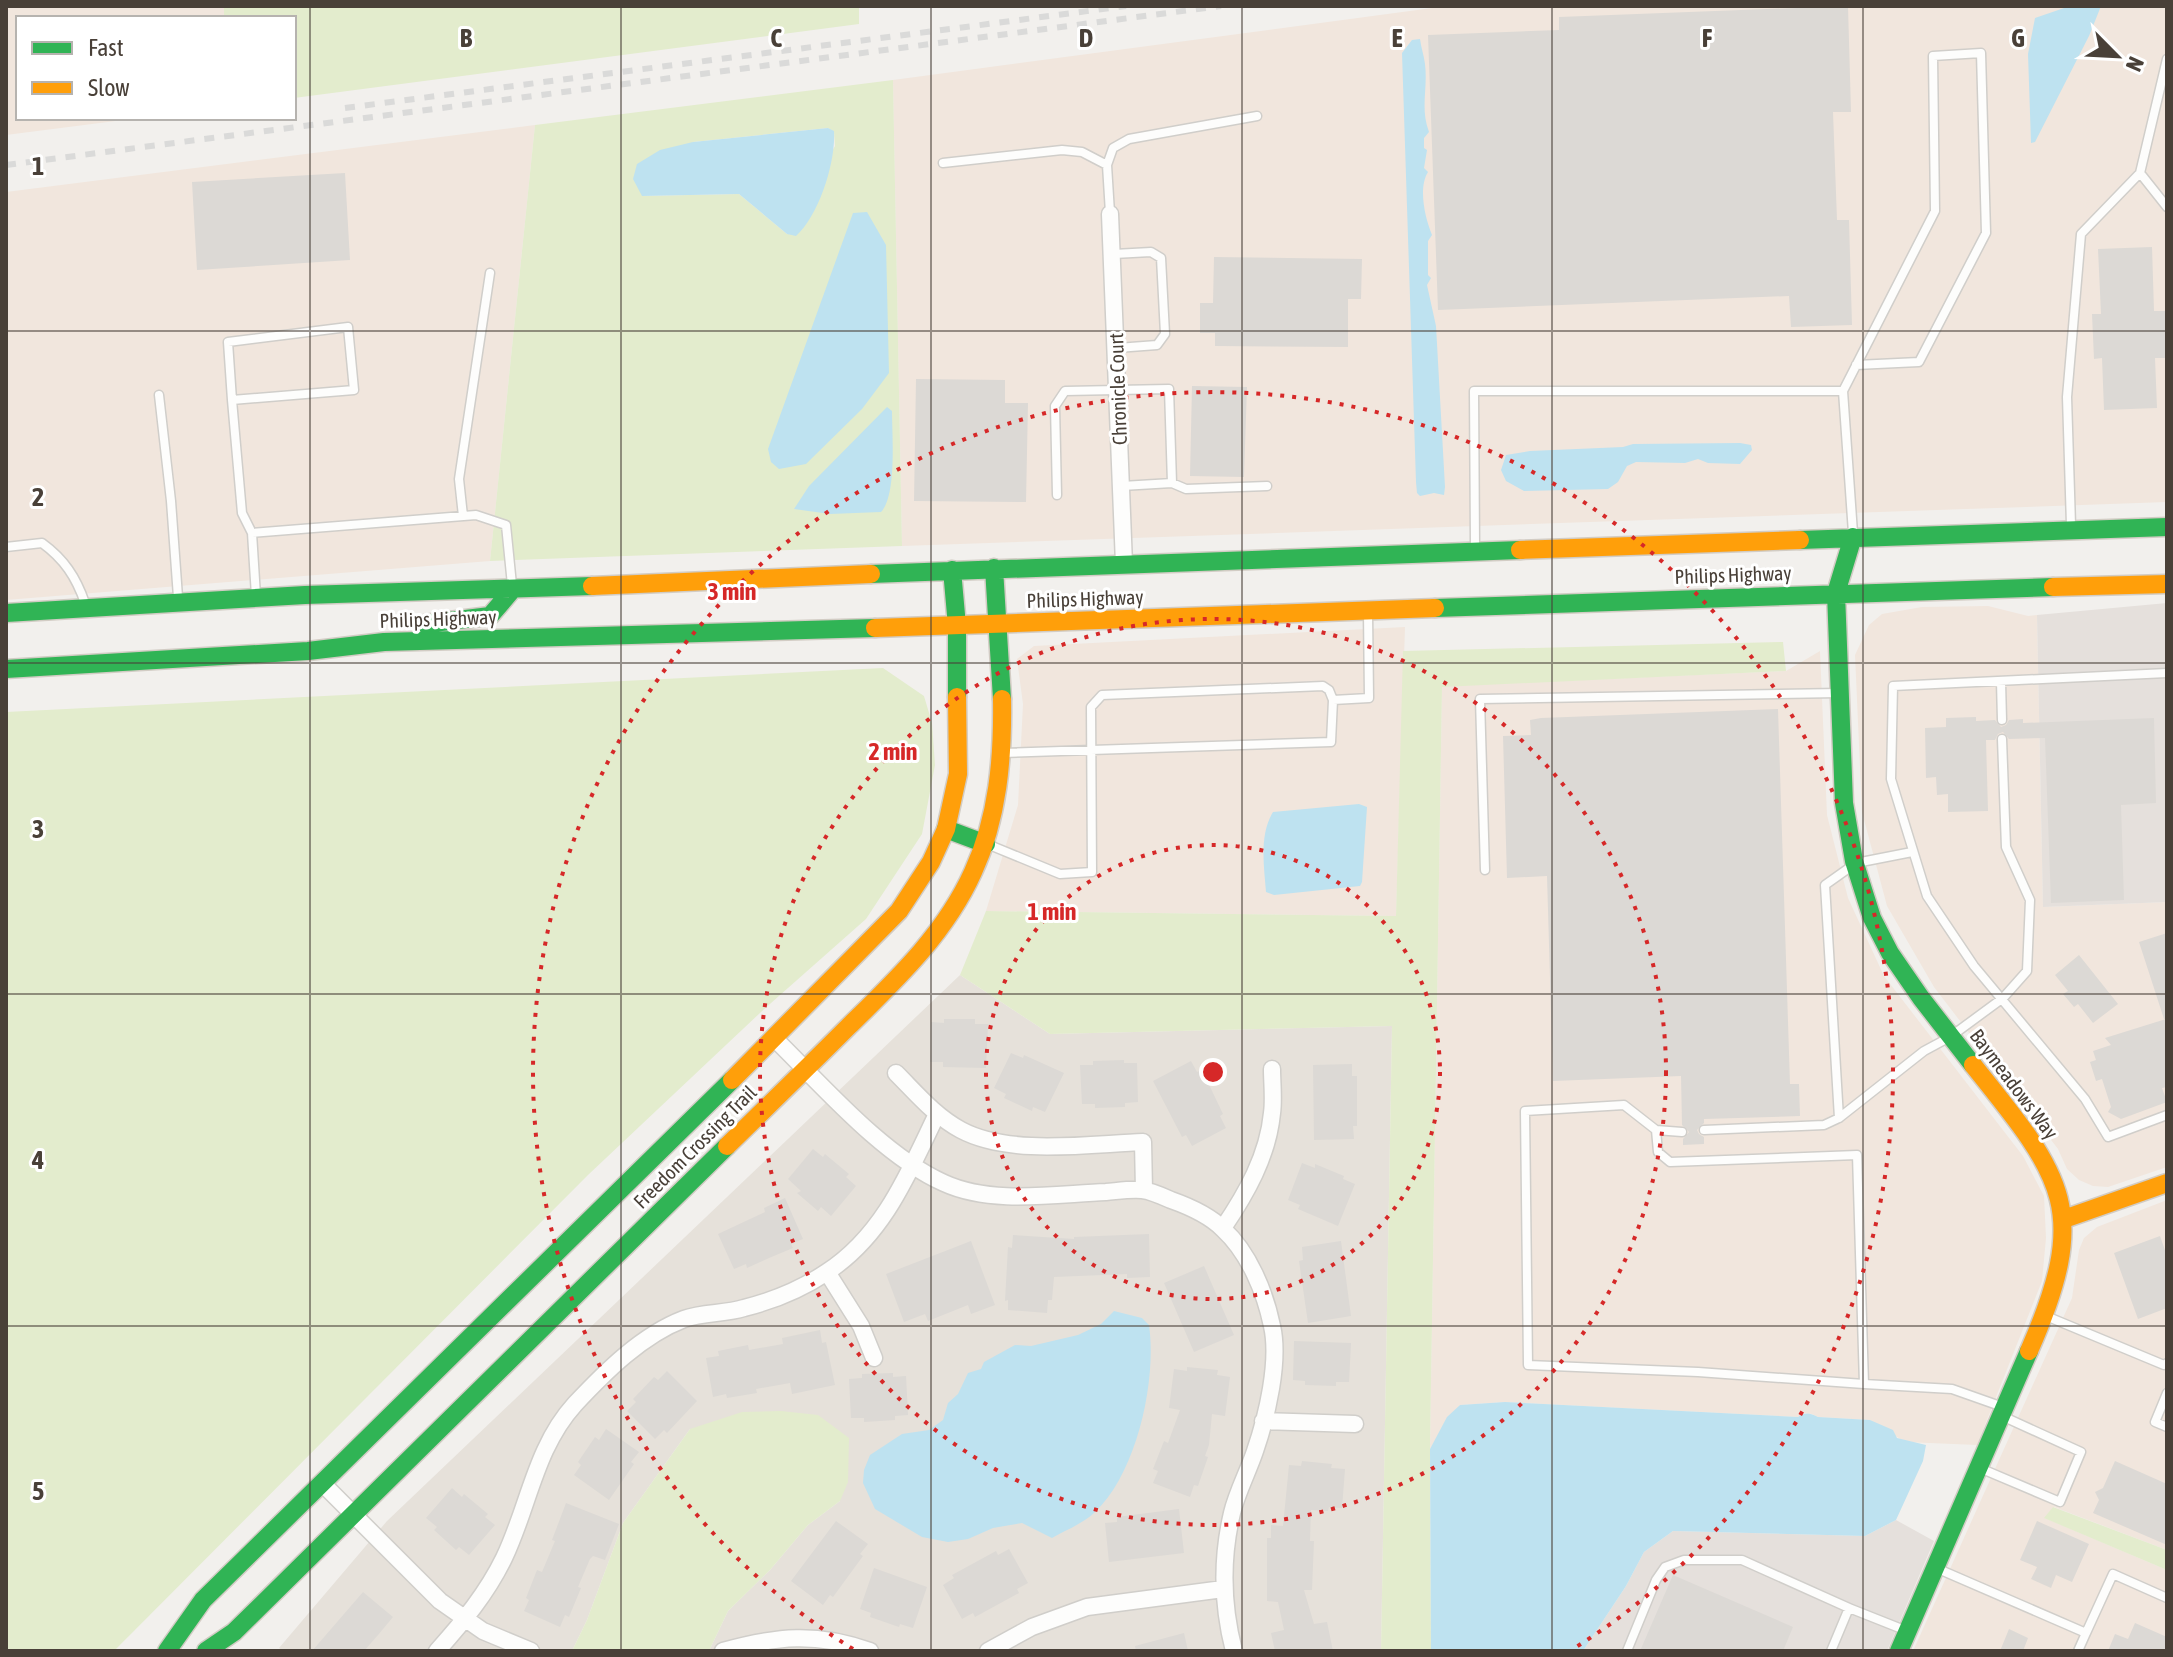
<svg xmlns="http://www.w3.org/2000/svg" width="2173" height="1657" viewBox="0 0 2173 1657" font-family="'Asap Condensed',sans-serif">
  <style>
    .residential { fill: #e6e1da }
    .commercial { fill: #f1e6dd }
    .industrial { fill: #e5e0dc }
    .green { fill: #e3eccd; fill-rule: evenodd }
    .water { fill: #bee2f0 }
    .building { fill: #dcd9d5 }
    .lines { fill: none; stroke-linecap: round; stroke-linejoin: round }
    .lane-casing { stroke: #d0ceca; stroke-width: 11 }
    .street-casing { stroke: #d0ceca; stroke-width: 19 }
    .fast-casing { stroke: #d2ccc4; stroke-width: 21 }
    .slow-casing { stroke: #d2ccc4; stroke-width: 21 }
    .lane { stroke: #fdfdfc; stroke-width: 8 }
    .street { stroke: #fdfdfc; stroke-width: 16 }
    .fast { stroke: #30b455; stroke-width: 18 }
    .slow { stroke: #ff9f0a; stroke-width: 18 }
    .rail { stroke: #dadad9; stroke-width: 6; stroke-dasharray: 10 10; stroke-linecap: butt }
    .grid { fill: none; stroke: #494038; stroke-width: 2; stroke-opacity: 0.55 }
    .ring { fill: none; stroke: #d62828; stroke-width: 4; stroke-dasharray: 4 8 }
    .labels { text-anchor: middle; stroke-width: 6; stroke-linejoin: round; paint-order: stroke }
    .street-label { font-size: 20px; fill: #494038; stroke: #fff }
    .grid-label { font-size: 26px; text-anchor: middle; font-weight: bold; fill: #494038; stroke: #fff; stroke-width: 6; stroke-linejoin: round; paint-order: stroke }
    .centre { fill: #d62828; stroke: #fff; stroke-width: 4 }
    .ring-label { font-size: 24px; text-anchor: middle; font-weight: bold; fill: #d62828; stroke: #fff; stroke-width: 6; stroke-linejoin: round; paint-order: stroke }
  </style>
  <rect width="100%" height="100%" fill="#f2f0ed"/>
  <path class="residential" d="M 960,975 L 1050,1034 L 1392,1026 L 1381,1651 L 709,1651 L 728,1611 L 770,1570 L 808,1525 L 840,1501 L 690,1429 L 623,1523 L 587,1620 L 572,1651 L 283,1651 L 279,1648 L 387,1521 Z"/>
  <path class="commercial" d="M 6,6 L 224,6 L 224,18 L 18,18 L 18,118 L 139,118 L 6,135 Z
    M 1447,6 L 2167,6 L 2167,502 L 902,546 L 893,80 Z
    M 535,125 L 490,561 L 6,600 L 6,192 Z
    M 1988,606 L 2028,616 L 2037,615 L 2043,907 L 2167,902 L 2167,1167 L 2108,1187 L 2093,1186 L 2079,1180 L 2067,1169 L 2058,1149 L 1934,987 L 1887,906 L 1862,812 L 1855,655 L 1869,625 L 1882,614 L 1922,607 Z
    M 1405,627 L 1396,916 L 986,911 L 1018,805 L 1023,704 L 1017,659 L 1034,646 Z
    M 1820,651 L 1827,815 L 1848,898 L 1884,976 L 2023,1156 L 2044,1196 L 2046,1238 L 2042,1281 L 1977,1445 L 1905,1442 L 1870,1420 L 1818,1417 L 1812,1414 L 1804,1413 L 1798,1417 L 1505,1402 L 1460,1405 L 1430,1449 L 1442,686 L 1786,671 Z
    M 2167,1200 L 2167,1550 L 2054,1507 L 2045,1518 L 2167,1570 L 2167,1651 L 1913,1651 L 2072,1298 L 2079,1250 L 2084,1238 L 2097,1227 Z"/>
  <path class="industrial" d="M 2167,603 L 2167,902 L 2043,907 L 2037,615 Z
    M 1896,1520 L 1934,1541 L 1887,1651 L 1583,1651 L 1626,1586 L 1644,1552 L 1673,1531 L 1865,1536 Z"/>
  <path class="green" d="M 224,6 L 859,6 L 859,24 L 294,98 L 294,18 L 224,18 Z
    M 893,80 L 902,546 L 490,561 L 535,125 ZM 828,128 L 834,132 L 835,146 L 787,234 L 739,194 L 642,196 L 693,142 Z
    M 1783,642 L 1786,671 L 1442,687 L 1430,1449 L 1431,1651 L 1381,1651 L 1392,1026 L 1050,1034 L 960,975 L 986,911 L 1396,916 L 1403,651 Z
    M 883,668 L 924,696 L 932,723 L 935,765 L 922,834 L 866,919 L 761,1012 L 588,1175 L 114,1651 L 6,1651 L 6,712 Z
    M 781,1411 L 818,1415 L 849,1438 L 848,1482 L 840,1501 L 808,1525 L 770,1570 L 728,1611 L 709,1651 L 572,1651 L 587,1620 L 623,1523 L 690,1429 L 742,1412 Z
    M 2053,1507 L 2167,1550 L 2167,1570 L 2044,1518 Z"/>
  <path class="water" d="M 2070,6 L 2101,6 L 2089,36 L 2035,142 L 2031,143 L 2028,54 L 2035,18 Z
    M 1420,39 C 1421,47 1424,56 1425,64 C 1428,89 1420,108 1429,132 L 1424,138 L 1424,148 L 1427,150 L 1424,168 L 1428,172 C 1418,188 1425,218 1432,235 L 1428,241 L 1428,275 L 1431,278 L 1427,285 L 1436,326 L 1445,487 L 1444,495 L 1434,493 L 1420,496 L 1417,493 L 1416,482 L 1402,53 L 1412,40 Z
    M 828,128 L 834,131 C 836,162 819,215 796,236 L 787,234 L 739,194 L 642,196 L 633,179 L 637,164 L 660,150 L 693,142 Z
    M 867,212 L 886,245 L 889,373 L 862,409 L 806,464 L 779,469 L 771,462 L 768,449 L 853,213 Z
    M 887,407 L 892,411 C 892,434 897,496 881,512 L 830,514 L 794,509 L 809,486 Z
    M 1740,443 L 1751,445 L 1752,450 L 1740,464 L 1708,463 L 1698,459 L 1685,463 L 1636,462 L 1627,466 L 1618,482 L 1608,489 L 1524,491 L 1506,481 L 1501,470 L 1506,455 L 1530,451 L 1623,447 L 1633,444 Z
    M 1359,804 L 1367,807 L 1362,882 L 1360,886 L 1274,895 L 1266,892 C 1264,866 1259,835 1273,812 Z
    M 1114,1311 L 1142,1318 L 1149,1325 C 1157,1380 1137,1473 1095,1512 C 1084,1523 1066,1530 1052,1538 L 1022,1523 L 993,1528 L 968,1539 L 948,1542 L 922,1537 L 875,1509 L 863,1483 L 864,1470 L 870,1455 L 902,1434 L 929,1430 L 943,1420 L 948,1403 L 958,1394 L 968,1373 L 981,1369 L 984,1362 L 1015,1345 L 1031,1346 L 1078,1335 L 1101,1324 Z
    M 1505,1402 L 1798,1417 C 1805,1412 1810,1413 1818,1417 L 1870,1420 L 1893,1430 L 1897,1438 L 1926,1445 L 1923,1461 L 1896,1520 L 1865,1536 L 1673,1531 L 1644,1552 L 1626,1586 L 1583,1651 L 1431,1651 L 1430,1449 L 1447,1417 L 1460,1405 Z"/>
  <path class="building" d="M 1848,6 L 1851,112 L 1833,112 L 1837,220 L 1849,220 L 1852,325 L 1791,327 L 1789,296 L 1438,310 L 1428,35 L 1559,30 L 1559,17 Z
    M 345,173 L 350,260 L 197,270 L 192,182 Z
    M 2152,247 L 2154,311 L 2167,311 L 2167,358 L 2155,358 L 2157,408 L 2104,410 L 2102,358 L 2094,359 L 2092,314 L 2101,314 L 2098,249 Z
    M 1214,257 L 1362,259 L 1361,299 L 1348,299 L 1348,347 L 1215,346 L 1215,333 L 1200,333 L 1200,303 L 1213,303 Z
    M 916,379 L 1005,380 L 1005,403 L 1028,403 L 1026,502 L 914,501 Z
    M 1192,386 L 1247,387 L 1244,477 L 1190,476 Z
    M 1778,709 L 1790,1084 L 1799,1084 L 1800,1116 L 1704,1119 L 1704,1123 L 1697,1130 L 1699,1134 L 1704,1137 L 1704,1144 L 1683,1145 L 1683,1139 L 1689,1132 L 1682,1125 L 1681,1076 L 1553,1081 L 1547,876 L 1507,878 L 1503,736 L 1531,735 L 1530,720 L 1541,718 Z
    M 1976,717 L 1976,721 L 1995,720 L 2001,727 L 2006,725 L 2009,720 L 2023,719 L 2023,723 L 2154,718 L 2156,803 L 2121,805 L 2124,900 L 2051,903 L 2045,738 L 2009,739 L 2003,732 L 1998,734 L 1995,740 L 1986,740 L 1988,811 L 1948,812 L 1948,794 L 1937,795 L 1936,777 L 1926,778 L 1925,728 L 1946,727 L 1946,718 Z
    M 2167,933 L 2167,1087 L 2162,1088 L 2167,1102 L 2121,1119 L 2108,1112 L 2111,1107 L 2102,1079 L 2096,1081 L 2090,1062 L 2096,1060 L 2093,1051 L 2111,1045 L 2105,1038 L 2166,1019 L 2164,1019 L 2139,942 Z
    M 2079,955 L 2118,1004 L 2093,1023 L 2078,1004 L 2074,1007 L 2063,994 L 2068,991 L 2055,975 Z
    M 944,1019 L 975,1019 L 975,1024 L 988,1024 L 986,1068 L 943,1067 L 943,1062 L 930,1062 L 931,1022 L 944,1023 Z
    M 1011,1053 L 1023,1058 L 1024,1055 L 1064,1073 L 1045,1112 L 1033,1107 L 1032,1111 L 1004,1098 L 1006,1094 L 994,1088 Z
    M 1124,1060 L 1124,1063 L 1137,1063 L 1138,1102 L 1125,1103 L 1125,1107 L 1095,1108 L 1095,1104 L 1082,1104 L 1080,1065 L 1093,1065 L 1093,1061 Z
    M 1191,1061 L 1197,1072 L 1202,1070 L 1223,1114 L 1220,1116 L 1226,1128 L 1192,1146 L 1186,1135 L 1182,1137 L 1153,1081 Z
    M 1352,1064 L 1352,1076 L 1357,1076 L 1357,1126 L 1353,1126 L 1354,1139 L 1314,1140 L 1313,1065 Z
    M 813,1149 L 823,1157 L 825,1154 L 849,1174 L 846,1177 L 856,1186 L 831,1216 L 821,1207 L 818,1211 L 797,1193 L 801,1191 L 788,1179 Z
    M 1302,1163 L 1315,1168 L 1315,1164 L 1344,1176 L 1343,1179 L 1355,1184 L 1338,1226 L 1298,1209 L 1300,1205 L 1288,1200 Z
    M 785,1198 L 803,1239 L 791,1244 L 793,1248 L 769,1258 L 747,1268 L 746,1264 L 734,1269 L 718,1234 L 765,1212 L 764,1208 Z
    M 1149,1234 L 1150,1277 L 1127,1278 L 1127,1274 L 1054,1277 L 1052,1300 L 1048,1300 L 1047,1313 L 1008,1310 L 1008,1300 L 1005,1301 L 1008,1247 L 1012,1248 L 1013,1235 L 1074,1239 L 1074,1237 Z
    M 2160,1236 L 2167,1256 L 2167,1308 L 2138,1319 L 2114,1253 Z
    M 971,1241 L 995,1305 L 971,1314 L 968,1305 L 928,1321 L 925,1314 L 904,1322 L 886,1274 Z
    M 1341,1241 L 1351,1316 L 1308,1323 L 1299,1261 L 1303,1260 L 1302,1247 Z
    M 1204,1266 L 1234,1335 L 1194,1352 L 1164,1283 Z
    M 820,1330 L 822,1343 L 826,1342 L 835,1385 L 792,1394 L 790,1383 L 756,1389 L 757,1393 L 727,1398 L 726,1394 L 713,1397 L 706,1358 L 719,1356 L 718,1351 L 748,1345 L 749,1350 L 783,1344 L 782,1338 Z
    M 1294,1341 L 1351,1343 L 1349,1382 L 1336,1382 L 1336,1386 L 1305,1385 L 1305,1381 L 1293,1380 Z
    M 1187,1367 L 1218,1370 L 1217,1375 L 1230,1377 L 1225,1416 L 1212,1414 L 1209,1445 L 1205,1456 L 1208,1457 L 1198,1486 L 1194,1485 L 1190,1497 L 1153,1483 L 1158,1471 L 1153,1469 L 1164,1441 L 1168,1443 L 1180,1410 L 1169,1408 L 1174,1369 L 1187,1371 Z
    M 667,1371 L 697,1401 L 667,1433 L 664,1430 L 655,1439 L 627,1411 L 636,1402 L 633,1399 L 654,1377 L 658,1380 Z
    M 893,1373 L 893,1377 L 906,1376 L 908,1415 L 895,1416 L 895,1420 L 864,1422 L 864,1418 L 851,1418 L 849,1379 L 862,1378 L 862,1374 Z
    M 606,1429 L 639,1452 L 631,1462 L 634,1464 L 609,1500 L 574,1475 L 581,1465 L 578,1462 L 595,1437 L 599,1440 Z
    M 1302,1461 L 1332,1464 L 1331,1468 L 1345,1469 L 1342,1508 L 1329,1507 L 1328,1511 L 1311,1510 L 1310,1541 L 1314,1541 L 1312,1590 L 1304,1590 L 1314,1624 L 1327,1622 L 1333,1651 L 1275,1651 L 1271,1633 L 1284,1630 L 1278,1602 L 1267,1601 L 1267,1538 L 1271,1538 L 1271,1525 L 1283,1526 L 1289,1465 L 1301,1466 Z
    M 2115,1461 L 2167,1484 L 2167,1545 L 2093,1513 L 2099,1500 L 2095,1492 L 2103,1488 Z
    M 452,1488 L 462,1497 L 464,1494 L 488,1514 L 485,1517 L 495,1525 L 469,1555 L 459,1547 L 456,1550 L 434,1530 L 437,1527 L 426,1518 Z
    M 566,1503 L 619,1524 L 605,1560 L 593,1556 L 590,1559 L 578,1587 L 581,1588 L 569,1617 L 565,1615 L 560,1627 L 524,1611 L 529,1600 L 526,1598 L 537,1570 L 542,1572 L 555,1541 L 552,1540 Z
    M 1179,1509 L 1184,1553 L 1109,1562 L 1105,1523 L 1117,1522 L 1117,1517 Z
    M 836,1521 L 868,1544 L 860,1554 L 863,1556 L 833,1597 L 830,1595 L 823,1605 L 791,1581 Z
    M 2037,1521 L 2089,1544 L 2072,1582 L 2056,1575 L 2051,1588 L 2031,1579 L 2037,1567 L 2020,1560 Z
    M 1009,1549 L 1028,1583 L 1017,1589 L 1019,1593 L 975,1617 L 973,1613 L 962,1619 L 943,1585 L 954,1578 L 952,1575 L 996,1551 L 998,1555 Z
    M 874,1568 L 927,1587 L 913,1628 L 900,1624 L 899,1627 L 870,1617 L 871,1613 L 860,1609 Z
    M 1673,1575 L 1793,1627 L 1783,1651 L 1640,1651 Z
    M 363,1592 L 393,1617 L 378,1635 L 364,1651 L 312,1651 Z
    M 2135,1623 L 2167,1637 L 2167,1651 L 2108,1651 L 2115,1634 L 2128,1639 Z
    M 2009,1629 L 2028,1638 L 2023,1651 L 2000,1651 Z
    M 1184,1633 L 1188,1651 L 1136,1651 L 1135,1646 Z"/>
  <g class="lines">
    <defs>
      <path id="lane" d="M 2167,59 L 2140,173 L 2167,207
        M 943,163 L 1062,150 L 1082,152 L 1107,165
        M 1110,213 L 1107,165 L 1113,148 L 1129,139 L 1257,116
        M 1114,254 L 1151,252 L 1161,258 L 1165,334 L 1157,345 L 1117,348
        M 1843,391 L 1935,211 L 1933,56 L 1981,53 L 1986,233 L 1919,362 L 1856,365
        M 159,395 L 171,501 L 178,597
        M 232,400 L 228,342 L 348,327 L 354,390 L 232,400 L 242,513 L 252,533
        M 1122,486 L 1172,483 L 1186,489 L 1267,486
        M 1057,495 L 1055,406 L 1065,391 L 1169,389 L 1172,483
        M 463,516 L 459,479 L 490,273
        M 2071,525 L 2067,397 L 2081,234 L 2140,173
        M 1475,546 L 1474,391 L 1843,391 L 1853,533
        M 6,547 L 42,543 C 64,559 76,577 85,603
        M 256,596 L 252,533 L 476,515 L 506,525 L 512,585
        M 2167,673 L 1893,686 L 1891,779 L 1927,896 L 1974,966 L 2085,1099 L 2108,1137 L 2167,1115
        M 2001,682 L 2002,720
        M 1003,753 L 1331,742 L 1333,700 L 1369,698 L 1368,613
        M 987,844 L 1060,874 L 1092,872 L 1091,707 L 1102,695 L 1323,686 L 1329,690 L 1333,700
        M 1485,870 L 1480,699 L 1839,693
        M 1839,1118 L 1924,1051 L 1950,1037 L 2003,998 L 2027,971 L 2030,900 L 2006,847 L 2002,739
        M 1656,1130 L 1658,1152 L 1670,1162 L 1857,1155 L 1864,1384 L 1698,1372 L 1528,1365 L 1525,1111 L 1624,1105 L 1656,1130 L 1682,1132
        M 1704,1130 L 1824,1125 L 1839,1118 L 1825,885 L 1856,863 L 1912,852
        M 2046,1316 L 2164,1365 L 2167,1363
        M 1864,1384 L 1952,1389 L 2003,1407
        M 2167,1393 L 2155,1422 L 2167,1427
        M 1982,1469 L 2060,1502 L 2081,1452 L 2002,1416
        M 1936,1568 L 2086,1633 L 2078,1651
        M 2086,1633 L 2113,1574 L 2167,1598
        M 1627,1651 L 1656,1580 L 1665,1567 L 1684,1560 L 1742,1560 L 1849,1608
        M 1831,1651 L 1849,1608 L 1907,1631"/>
      <path id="street" d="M 1110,214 L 1124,564
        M 774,1038 C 822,1085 883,1156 944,1183 C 992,1205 1055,1194 1106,1192 C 1118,1191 1130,1189 1142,1190 C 1151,1191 1162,1196 1171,1200 C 1188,1206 1210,1216 1223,1229 C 1249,1253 1265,1292 1272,1326 C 1280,1361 1267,1416 1255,1451 C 1248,1472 1237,1492 1232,1513 C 1221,1560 1222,1605 1234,1651
        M 896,1073 C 916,1093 935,1116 961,1130 C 1010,1156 1088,1144 1143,1142 L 1144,1190
        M 1223,1228 C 1246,1194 1268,1156 1272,1113 C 1274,1099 1272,1083 1272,1069
        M 827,1272 L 861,1326 L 874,1358
        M 1263,1421 L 1355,1424
        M 322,1483 L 440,1601 L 483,1631 L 531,1651
        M 437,1651 C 463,1622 487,1593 504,1558 C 529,1506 535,1448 575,1404 C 606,1371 642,1335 684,1319 C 703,1312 725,1314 744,1308 C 772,1301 803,1288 827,1272 C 884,1235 909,1172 937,1114
        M 723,1651 C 777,1636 816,1632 870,1651
        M 988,1651 L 1032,1627 L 1087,1607 L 1223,1589"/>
      <path id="fast" d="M 1853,537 L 1836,593 L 1844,803 L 1854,861 L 1872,918 L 1890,953 L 1921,998 L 1973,1065
        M 1800,540 L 2167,527
        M 994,568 L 1002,699
        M 952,570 L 957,626 L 957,697
        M 871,574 L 1520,550
        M 1435,608 L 2053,587
        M 6,613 L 305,595 L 592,586
        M 425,624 L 490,616 L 513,589
        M 6,669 L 308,651 L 384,642 L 875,628
        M 946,829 L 986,844
        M 167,1651 L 203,1600 L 732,1080
        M 206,1651 L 234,1632 L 727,1146
        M 1899,1651 L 2029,1351"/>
      <path id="slow" d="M 1520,550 L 1800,540
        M 592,586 L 871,574
        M 2053,587 L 2167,584
        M 875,628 L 1435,608
        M 1973,1065 C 2064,1178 2091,1210 2029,1351
        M 732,1080 L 899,911 L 931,862 L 946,829 L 958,774 L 957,697
        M 727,1146 C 767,1107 808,1067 848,1027 C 896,980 945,934 973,872 C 998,818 1003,758 1002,699
        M 2064,1219 L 2167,1183"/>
    </defs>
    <use href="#lane" class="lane-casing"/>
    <use href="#street" class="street-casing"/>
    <use href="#fast" class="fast-casing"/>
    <use href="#slow" class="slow-casing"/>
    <use href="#lane" class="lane"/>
    <use href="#street" class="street"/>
    <use href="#fast" class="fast"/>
    <use href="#slow" class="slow"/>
    <path class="rail" d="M 345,108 L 1126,6
      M 6,165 L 1221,6"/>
  </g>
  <path class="grid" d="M 310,6 L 310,1651M 621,6 L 621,1651M 931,6 L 931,1651M 1242,6 L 1242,1651M 1552,6 L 1552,1651M 1863,6 L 1863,1651M 6,331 L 2167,331M 6,663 L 2167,663M 6,994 L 2167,994M 6,1326 L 2167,1326"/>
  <g class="ring">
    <circle cx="1213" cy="1072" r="227"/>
    <circle cx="1213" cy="1072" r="453"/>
    <path d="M853 1649A680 680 0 1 1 1573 1649"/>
  </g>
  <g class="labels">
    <g class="street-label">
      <text transform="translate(1118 389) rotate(-92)" y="7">Chronicle Court</text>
      <text transform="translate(1733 575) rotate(-2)" y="7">Philips Highway</text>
      <text transform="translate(1085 599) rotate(-2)" y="7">Philips Highway</text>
      <text transform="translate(438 619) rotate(-2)" y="7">Philips Highway</text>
      <text transform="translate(2014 1084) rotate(53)" y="7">Baymeadows Way</text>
      <text transform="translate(695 1147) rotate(-45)" y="7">Freedom Crossing Trail</text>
    </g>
  </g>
  <g class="grid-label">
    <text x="466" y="47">B</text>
    <text x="776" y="47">C</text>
    <text x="1086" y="47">D</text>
    <text x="1397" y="47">E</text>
    <text x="1707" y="47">F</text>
    <text x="2018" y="47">G</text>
    <text x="38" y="175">1</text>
    <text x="38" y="506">2</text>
    <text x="38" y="838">3</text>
    <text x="38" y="1169">4</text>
    <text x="38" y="1500">5</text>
  </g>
  <circle cx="1213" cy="1072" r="12" class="centre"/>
  <g class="ring-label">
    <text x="732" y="600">3 min</text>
    <text x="893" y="760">2 min</text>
    <text x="1052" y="920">1 min</text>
  </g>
  <rect width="2173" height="1657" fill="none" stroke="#494038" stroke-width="16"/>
  <rect x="16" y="16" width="280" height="104" fill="#ffffff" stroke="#b6b3af" stroke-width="2"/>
  <rect x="32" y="42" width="40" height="12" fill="#30b455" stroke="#b6b3af" stroke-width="2"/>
  <text x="88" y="56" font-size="24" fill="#494038">Fast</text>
  <rect x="32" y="82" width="40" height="12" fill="#ff9f0a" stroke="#b6b3af" stroke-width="2"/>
  <text x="88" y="96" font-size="24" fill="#494038">Slow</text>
  <g transform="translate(2117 56) rotate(114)" stroke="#ffffff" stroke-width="6" paint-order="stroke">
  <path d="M0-6L14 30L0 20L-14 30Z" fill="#494038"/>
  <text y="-12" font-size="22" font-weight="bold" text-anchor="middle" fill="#494038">N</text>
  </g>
</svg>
